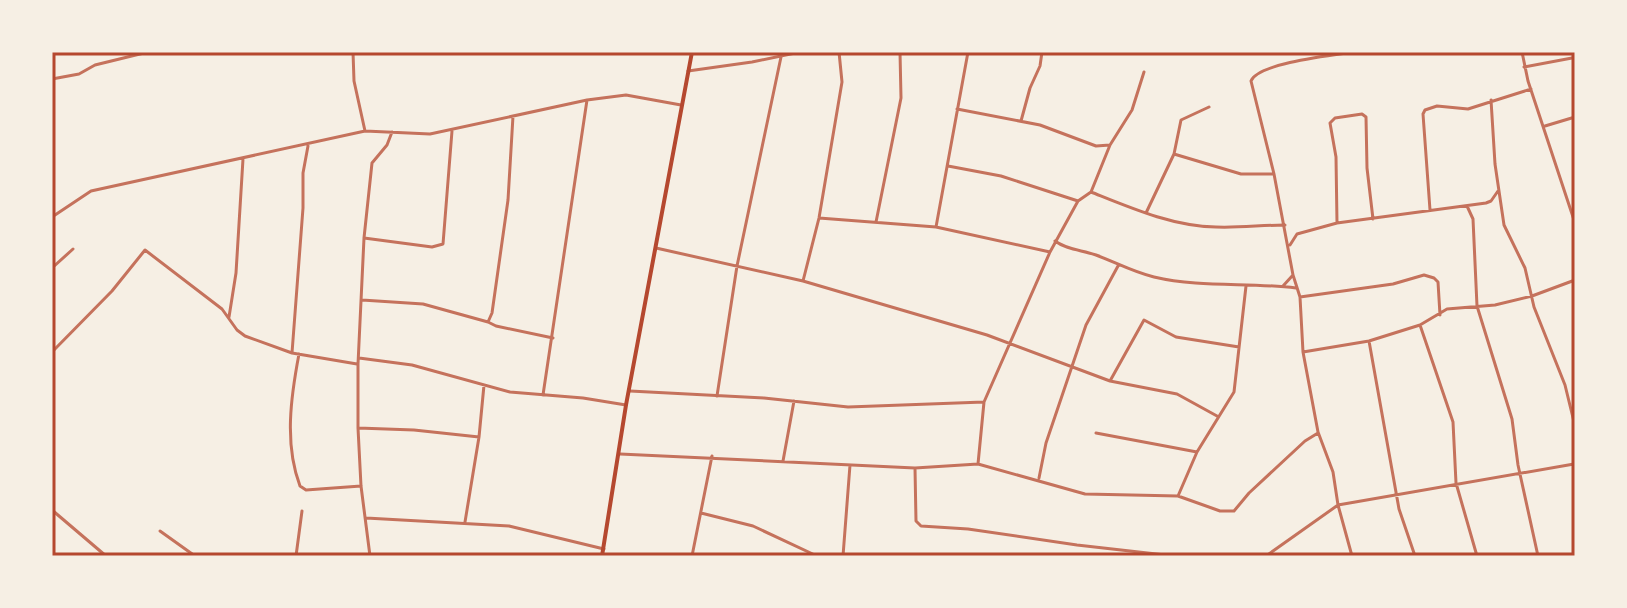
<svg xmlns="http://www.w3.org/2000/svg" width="1627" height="608" viewBox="0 0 1627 608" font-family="'Golos Text',sans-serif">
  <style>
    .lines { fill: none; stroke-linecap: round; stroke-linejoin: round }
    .minor { stroke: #c5725c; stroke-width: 3 }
    .secondary { stroke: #b5482f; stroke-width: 4 }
    .neatline { fill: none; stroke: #b5482f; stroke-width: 3 }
  </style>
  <rect width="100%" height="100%" fill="#f6efe4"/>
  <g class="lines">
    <path class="minor" d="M 353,52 L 354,81 L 365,131
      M 1522,52 L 1528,81 L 1575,223
      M 1524,67 L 1572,58
      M 688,71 L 752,62 L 800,52
      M 52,79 L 79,74 L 95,65 L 148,52
      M 1491,100 L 1495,164 L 1504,225 L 1525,268 L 1534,307 L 1565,385 L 1575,426
      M 957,109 L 1040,125 L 1096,146 L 1110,145
      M 1021,121 L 1030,88 L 1040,66 L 1042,52
      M 1545,126 L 1575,117
      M 1174,154 L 1241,174 L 1274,174
      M 948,166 L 1001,176 L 1078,201
      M 1091,192 C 1131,208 1172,226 1216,227 C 1239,228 1262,225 1285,225
      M 1467,206 L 1473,219 L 1477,306 L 1512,419 L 1518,465 L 1538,556
      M 1430,210 L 1423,114 L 1425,110 L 1437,106 L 1468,109 L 1531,89
      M 1146,213 L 1174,154 L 1181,120 L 1209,107
      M 52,217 L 91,191 L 365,131 L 430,134 L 587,100 L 626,95 L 681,105
      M 819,218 L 936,227 L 1050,252 L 984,402 L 978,464
      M 876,222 L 901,98 L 900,52
      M 1337,223 L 1336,157 L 1330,123 L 1335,118 L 1362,114 L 1366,117 L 1367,168 L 1373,219
      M 936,227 L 968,52
      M 364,238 L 432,247 L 443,244 L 452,131
      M 1055,241 C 1067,250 1082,250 1096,255 C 1115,262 1133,272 1154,277 C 1201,288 1249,282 1296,288
      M 1290,245 L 1297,234 L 1337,223 L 1486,203 L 1491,201 L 1498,191
      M 656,248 L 803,281 L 987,335 L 1110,381 L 1177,394 L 1217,416
      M 1050,252 L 1078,201 L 1091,192 L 1110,145 L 1132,110 L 1144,72
      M 52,268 L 73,249
      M 803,281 L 819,218 L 842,82 L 839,52
      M 1246,286 L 1234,392 L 1197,452 L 1178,496 L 1220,511 L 1234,511 L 1249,493 L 1305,441 L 1318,433
      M 1283,286 L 1293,275
      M 1300,297 L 1393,284 L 1424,275 L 1434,278 L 1438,282 L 1440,315
      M 362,300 L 423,304 L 488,322 L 492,313 L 508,200 L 513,116
      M 229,317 L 236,273 L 243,159
      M 488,322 L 496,326 L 553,338
      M 1420,325 L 1453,422 L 1456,483 L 1477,556
      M 1369,341 L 1399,509 L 1415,556
      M 52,352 L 112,291 L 145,250 L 222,309 L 237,330 L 245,336 L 292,353 L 357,364
      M 1303,352 L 1369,341 L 1420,325 L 1447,309 L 1495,305 L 1532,296 L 1575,280
      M 292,353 L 303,208 L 303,173 L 308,146
      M 299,354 C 291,396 284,444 300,486 L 306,490 L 361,486
      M 359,358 L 412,365 L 510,392 L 583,398 L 626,405
      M 1110,381 L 1144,320 L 1176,337 L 1239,347
      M 630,391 L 764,398 L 848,407 L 984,402
      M 543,395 L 587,100
      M 717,396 L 737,266 L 781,57
      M 358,428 L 414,430 L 479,437 L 465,522
      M 1096,433 L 1197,452
      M 479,437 L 484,385
      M 1575,444 L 1575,472
      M 620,454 L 915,468 L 978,464 L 1085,494 L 1178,496
      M 783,461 L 794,401
      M 915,468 L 916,521 L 921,526 L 968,529 L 1077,545 L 1174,556
      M 1039,478 L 1046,443 L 1086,325 L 1118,266
      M 52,510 L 106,556
      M 701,513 L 753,526 L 817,556
      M 366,518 L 509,526 L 604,549
      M 160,531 L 195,556
      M 296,556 L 302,511
      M 370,556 L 361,486 L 358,428 L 358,364 L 364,238 L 372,163 L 387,145 L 392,132
      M 692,556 L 712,456
      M 843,556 L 850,465
      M 1266,556 L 1338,505 L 1574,464
      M 1352,556 L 1338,505 L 1333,472 L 1318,432 L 1303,352 L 1300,297 L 1293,275 L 1274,174 L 1251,81 C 1258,63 1334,55 1354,52"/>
    <path class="secondary" d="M 602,556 L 626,405 L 692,52"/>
  </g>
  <rect width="1627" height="608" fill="none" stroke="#f6efe4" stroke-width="108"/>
  <rect x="54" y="54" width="1519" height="500" class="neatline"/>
</svg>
